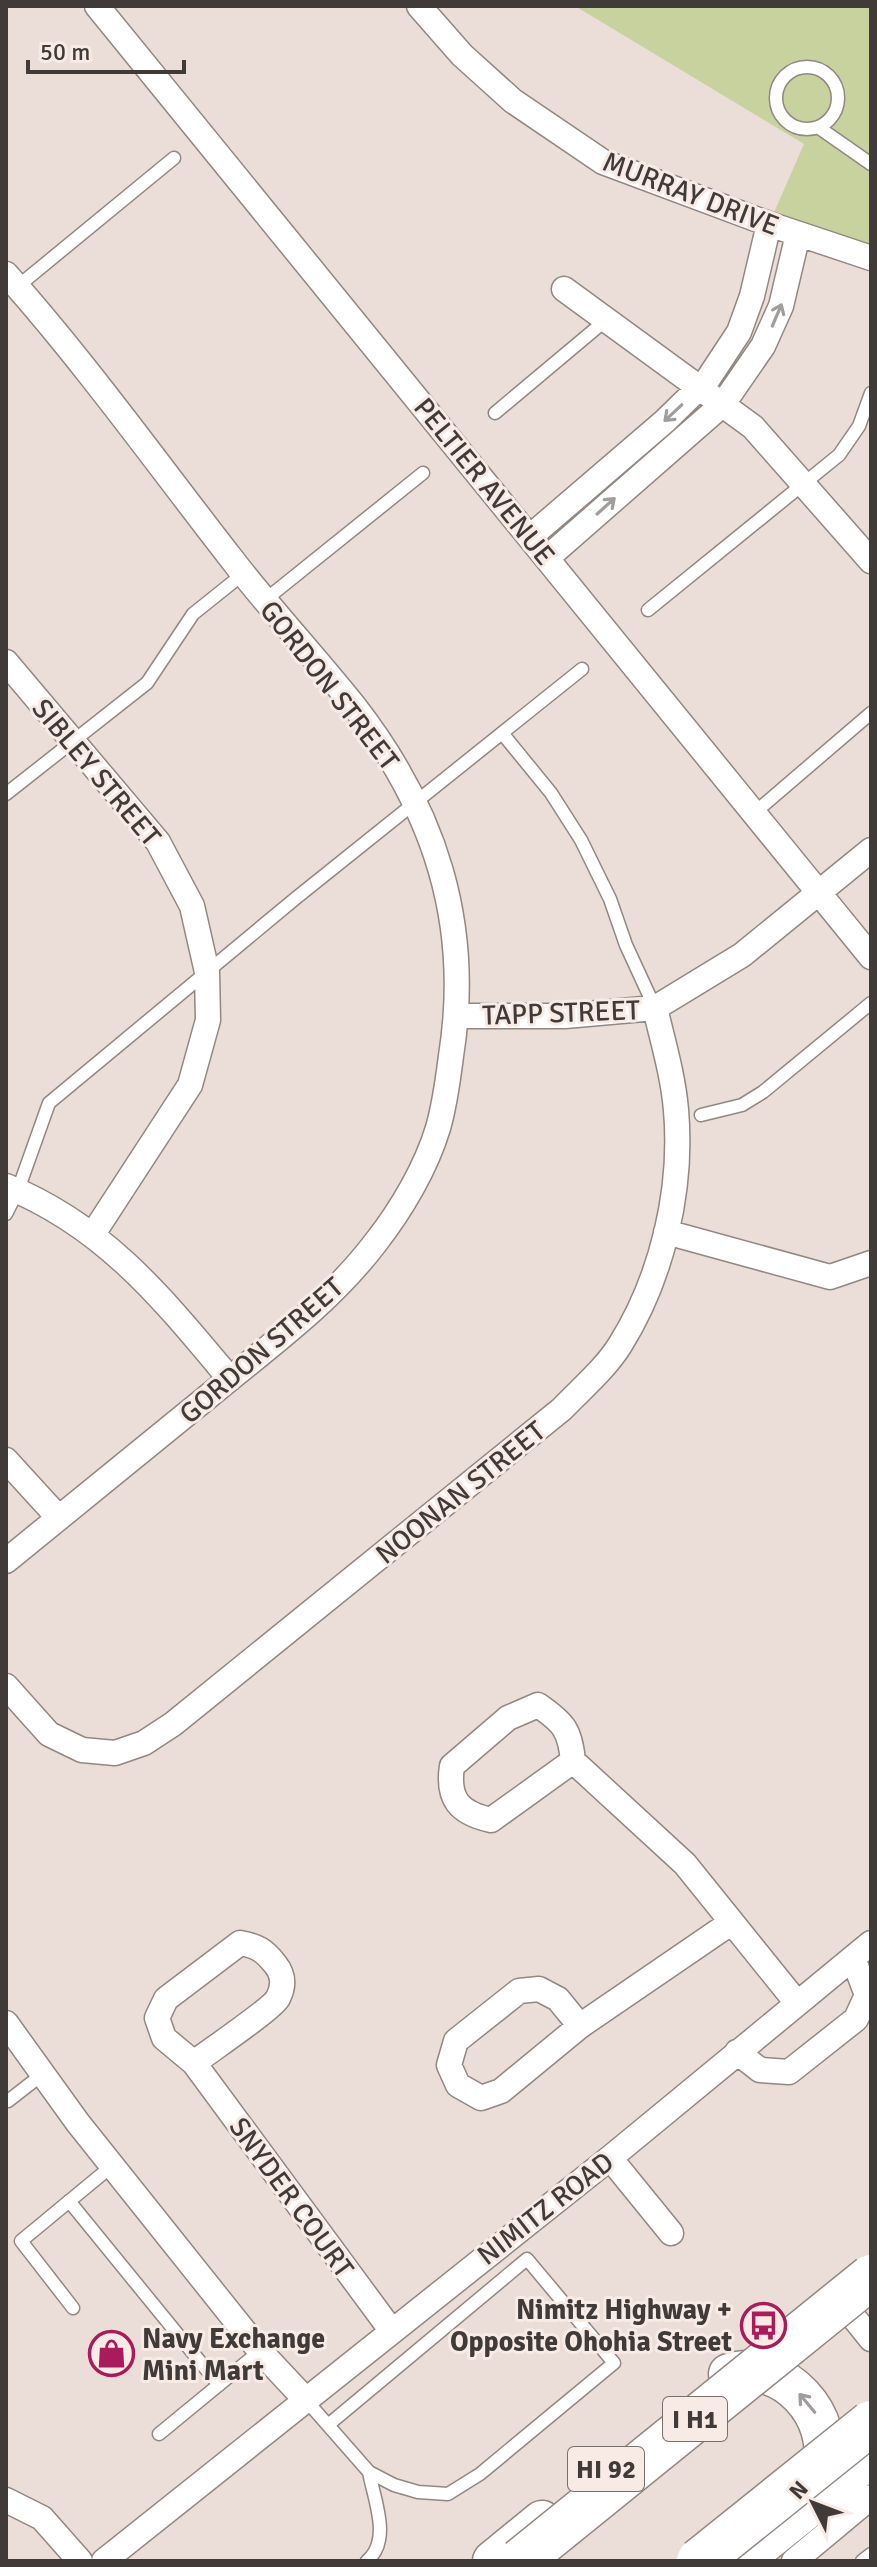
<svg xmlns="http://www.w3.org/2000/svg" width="877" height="2567" viewBox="0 0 877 2567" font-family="Signika,sans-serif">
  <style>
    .green { fill: #c7d29f }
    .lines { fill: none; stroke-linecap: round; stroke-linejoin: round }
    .service-casing { stroke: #938782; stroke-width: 15 }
    .minor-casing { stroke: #938782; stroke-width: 27 }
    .primary-casing { stroke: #938782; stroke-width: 43 }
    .service { stroke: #fff; stroke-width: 12 }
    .minor { stroke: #fff; stroke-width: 24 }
    .primary { stroke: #fff; stroke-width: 40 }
    .motorway-bridge-casing { stroke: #938782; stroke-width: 47; stroke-linecap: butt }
    .motorway-bridge { stroke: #fff; stroke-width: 44 }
    .oneway { stroke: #a09d9c }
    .labels { text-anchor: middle; stroke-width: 6; stroke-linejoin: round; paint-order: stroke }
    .shield { fill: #f8ebe5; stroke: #77706d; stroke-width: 2 }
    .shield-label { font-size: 26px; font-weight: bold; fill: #403b39 }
    .street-label { font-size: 28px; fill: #403b39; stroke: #f8ebe5 }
    .poi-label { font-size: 28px; font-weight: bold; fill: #403b39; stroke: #f8ebe5; text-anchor: end }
  </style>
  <rect width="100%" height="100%" fill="#ebded8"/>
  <path class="green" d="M 575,6 L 871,6 L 871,259 L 769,224 L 804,144 Z"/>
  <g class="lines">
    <defs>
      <path id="service" d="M776 98a31 31 0 1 1 62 0a31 31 0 1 1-62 0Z
        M 818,127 L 871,164
        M 17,287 L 174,158
        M 495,413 L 606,320
        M 265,600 L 423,473
        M 648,610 L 839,455 L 859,426 L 871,393
        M 502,733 L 551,793 L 581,840 L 610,899 L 626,945 L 655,1008
        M 6,794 L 147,683 L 193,614 L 243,574
        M 753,814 L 871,713
        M 701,1115 L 742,1105 L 763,1092 L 871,1003
        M 6,1214 L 18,1190 L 49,1103 L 296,898 L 582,669
        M 8,2101 L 44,2073
        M 69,2201 L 219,2385
        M 73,2308 L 21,2241 L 113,2165
        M 305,2399 L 369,2472 L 394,2485 L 418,2492 L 448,2494 L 480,2474 L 614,2363 L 527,2259 L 328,2425
        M 159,2434 L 260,2351
        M 367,2561 C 392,2540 374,2500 369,2472
        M 862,2561 L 871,2554"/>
      <path id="minor" d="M 97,6 L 871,957
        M 419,6 L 462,55 L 513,101 L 603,162 L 769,224 L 871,258
        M 6,274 C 87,365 159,466 234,562 C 272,611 315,657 354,706 C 435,810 472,924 451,1056 C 448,1080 445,1104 438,1128 C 426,1168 401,1210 376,1242 C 333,1299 276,1341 221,1386 C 149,1444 78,1503 6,1561
        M 564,289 L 753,427 L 871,561
        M 531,536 L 665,421 L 708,379 L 739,332 L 752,296 L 769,224
        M 547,558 L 723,404 L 763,346 L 781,306 L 798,234
        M 6,662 L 158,842 L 192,906 L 207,972 L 208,1020 L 190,1085 L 93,1234
        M 458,1016 L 565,1016 L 655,1008 L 742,955 L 871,850
        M 6,1186 C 105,1226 163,1299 230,1379
        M 666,1232 L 830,1277 L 871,1263
        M 6,1460 L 59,1518
        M 6,1686 L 49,1734 L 82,1750 L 115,1753 L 144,1743 L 173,1724 L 562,1409 C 581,1389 605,1369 620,1345 C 662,1278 683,1190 676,1110 C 673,1075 663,1042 655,1008
        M 573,1761 C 570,1730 564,1723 538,1705 L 508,1718 L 452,1766 C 447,1799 459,1813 491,1820 L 573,1761 L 685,1864 L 797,2003
        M 6,2023 L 78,2123 L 260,2351 L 305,2399
        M 580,2026 L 558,1999 L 539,1989 L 519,1991 L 456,2041 L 449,2065 L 458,2085 L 481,2098 L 501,2091 L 580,2026 L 732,1922
        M 737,2052 L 760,2070 L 789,2072 L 856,2019 L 867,1995 L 853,1958
        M 194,2063 C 208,2052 272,2009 278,1998 C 284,1986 284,1975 275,1964 C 264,1950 257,1946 240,1943 L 166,1999 L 157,2018 L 164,2038 L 194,2063 L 391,2330
        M 610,2158 L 671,2233
        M 835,2294 L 871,2339
        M 6,2500 L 42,2518 L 80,2561
        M 104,2561 L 610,2158 L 871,1943
        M 794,2561 L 871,2497"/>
      <path id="primary" d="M 729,2374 C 783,2357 837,2417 822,2470 C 816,2491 803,2506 789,2522
        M 493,2561 L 542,2521
        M 741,2561 L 871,2457"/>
    </defs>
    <use href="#service" class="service-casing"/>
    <use href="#minor" class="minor-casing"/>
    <use href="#primary" class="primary-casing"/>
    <use href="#service" class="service"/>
    <use href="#minor" class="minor"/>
    <use href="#primary" class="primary"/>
    <defs>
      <path id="motorway-bridge" d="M 520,2561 L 871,2277
        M 699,2561 L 871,2423"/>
    </defs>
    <use href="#motorway-bridge" class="motorway-bridge-casing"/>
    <use href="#motorway-bridge" class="motorway-bridge"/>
  </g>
  <defs><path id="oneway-shaft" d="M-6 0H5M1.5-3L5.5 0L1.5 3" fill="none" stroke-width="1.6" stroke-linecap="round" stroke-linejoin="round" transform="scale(2)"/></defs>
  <g class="oneway">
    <use href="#oneway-shaft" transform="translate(777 315) rotate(-67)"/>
    <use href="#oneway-shaft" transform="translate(673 413) rotate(137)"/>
    <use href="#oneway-shaft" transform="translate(606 506) rotate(-42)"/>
    <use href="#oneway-shaft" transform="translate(807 2403) rotate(-130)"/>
  </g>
  <defs>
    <symbol id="bus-ring" viewBox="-11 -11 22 22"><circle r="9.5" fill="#f8ebe5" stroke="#a91b5b" stroke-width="1.5"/><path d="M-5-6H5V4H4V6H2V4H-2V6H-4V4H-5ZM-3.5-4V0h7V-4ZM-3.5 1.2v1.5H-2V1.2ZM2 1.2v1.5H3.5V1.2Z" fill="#a91b5b"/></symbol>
    <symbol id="shop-ring" viewBox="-11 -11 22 22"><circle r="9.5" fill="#f8ebe5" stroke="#a91b5b" stroke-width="1.5"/><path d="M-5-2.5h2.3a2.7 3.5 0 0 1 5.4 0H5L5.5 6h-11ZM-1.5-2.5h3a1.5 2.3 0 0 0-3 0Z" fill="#a91b5b"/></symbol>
  </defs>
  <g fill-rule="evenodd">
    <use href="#bus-ring" x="738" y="2300" width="51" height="51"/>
    <use href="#shop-ring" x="86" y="2328" width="51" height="51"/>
  </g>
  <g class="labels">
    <g class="shield">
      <rect x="663" y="2397" width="64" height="44" rx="6"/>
      <rect x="568" y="2447" width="76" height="44" rx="6"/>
    </g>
    <g class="shield-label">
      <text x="695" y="2428">I H1</text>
      <text x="606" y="2478">HI 92</text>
    </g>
    <g class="street-label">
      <text transform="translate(691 193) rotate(21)" y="10">MURRAY DRIVE</text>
      <text transform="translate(485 481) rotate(51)" y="10">PELTIER AVENUE</text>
      <text transform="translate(330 685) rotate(52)" y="10">GORDON STREET</text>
      <text transform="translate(97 772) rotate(50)" y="10">SIBLEY STREET</text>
      <text transform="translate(561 1012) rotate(-2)" y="10">TAPP STREET</text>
      <text transform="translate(261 1350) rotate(-41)" y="10">GORDON STREET</text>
      <text transform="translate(460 1492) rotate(-39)" y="10">NOONAN STREET</text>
      <text transform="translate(292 2197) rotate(54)" y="10">SNYDER COURT</text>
      <text transform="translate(545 2208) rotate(-38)" y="10">NIMITZ ROAD</text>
    </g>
    <g class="poi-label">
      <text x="732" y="2319">Nimitz Highway +<tspan x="732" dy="32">Opposite Ohohia Street</tspan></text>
      <text x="142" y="2348" text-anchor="start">Navy Exchange<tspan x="142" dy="32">Mini Mart</tspan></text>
    </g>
  </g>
  <rect width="877" height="2567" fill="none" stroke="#403b39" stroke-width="16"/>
  <g transform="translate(813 2503) rotate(312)" stroke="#f8ebe5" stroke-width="6" paint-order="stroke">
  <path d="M0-6L14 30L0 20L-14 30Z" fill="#403b39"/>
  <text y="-12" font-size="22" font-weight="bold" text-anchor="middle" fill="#403b39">N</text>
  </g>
  <path d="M28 60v12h156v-12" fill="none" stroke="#403b39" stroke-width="4"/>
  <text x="40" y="60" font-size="24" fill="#403b39" stroke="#f8ebe5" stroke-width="6" paint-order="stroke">50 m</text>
</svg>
